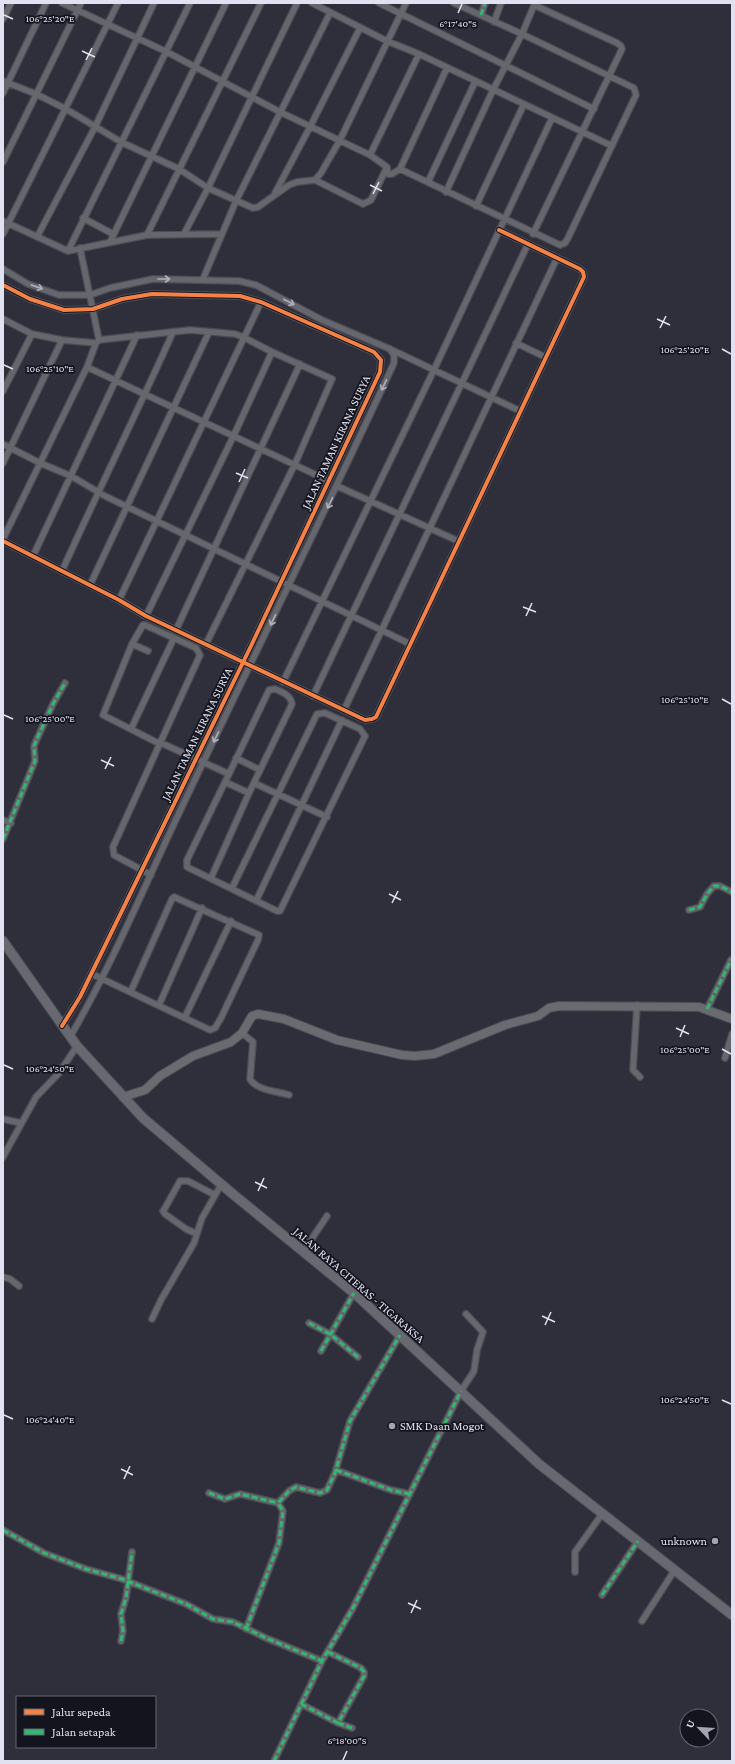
<svg xmlns="http://www.w3.org/2000/svg" width="735" height="1764" viewBox="0 0 735 1764" font-family="'Crimson Pro',serif">
  <style>
    .lines { fill: none; stroke-linecap: round; stroke-linejoin: round }
    .street-casing { stroke: #4c4c57; stroke-width: 8 }
    .secondary-casing { stroke: #4c4c57; stroke-width: 10 }
    .primary-casing { stroke: #4c4c57; stroke-width: 11 }
    .street { stroke: #66666d; stroke-width: 5.5 }
    .secondary { stroke: #6a6a71; stroke-width: 8 }
    .primary { stroke: #686871; stroke-width: 9 }
    .quiet { stroke: #33b770; stroke-width: 3; stroke-dasharray: 6 3; stroke-linecap: butt }
    .cycleway-casing { stroke: #14141e; stroke-width: 6 }
    .cycleway { stroke: #f48246; stroke-width: 4 }
    .oneway { stroke: #b0b0bc }
    .ticks { fill: none; stroke: #e1e2f1; stroke-width: 1.5 }
    .poi-dot { fill: #a3a3b1; stroke: #14141e; stroke-width: 1.5 }
    .labels { text-anchor: middle; stroke-width: 3.5; stroke-linejoin: round; paint-order: stroke }
    .street-label { font-size: 12px; fill: #e1e2f1; stroke: #14141e }
    .poi-label { font-size: 12px; fill: #e1e2f1; stroke: #14141e; text-anchor: start }
    .ticks-label { font-size: 10px; text-anchor: middle; fill: #e1e2f1; stroke: #14141e; stroke-width: 3.5; stroke-linejoin: round; paint-order: stroke }
  </style>
  <rect width="100%" height="100%" fill="#2f2f3b"/>
  <g class="lines">
    <defs>
      <path id="street" d="M 62,3 L 167,52 L 280,112 L 370,155 L 387,167 L 388,174 L 392,174 L 400,169 L 560,245 L 565,243 L 568,238 L 636,95 L 634,88 L 522,34 L 454,3
        M 312,3 L 387,41 L 419,54 L 612,146
        M 379,3 L 594,109
        M 481,15 L 485,3
        M 3,19 L 11,3
        M 494,22 L 501,3
        M 3,81 L 36,94 L 66,109 L 121,142 L 179,169 L 208,188 L 253,208 L 258,207 L 289,185 L 297,182 L 315,180 L 363,204 L 371,200 L 387,167
        M 3,93 L 46,3
        M 370,155 L 419,54
        M 3,162 L 81,3
        M 400,169 L 447,68
        M 315,180 L 321,173 L 340,140 L 406,3
        M 428,182 L 475,82
        M 446,192 L 493,90 L 522,34 L 535,3
        M 275,193 L 310,127 L 360,28
        M 476,206 L 524,104
        M 83,218 L 113,234
        M 3,221 L 68,251 L 147,235 L 222,234
        M 3,234 L 118,3
        M 184,234 L 208,188 L 297,3
        M 533,234 L 622,49 L 621,46 L 617,43 L 534,5
        M 147,235 L 261,3
        M 37,237 L 95,127 L 154,3
        M 110,242 L 226,3
        M 80,248 L 99,340
        M 68,251 L 190,3
        M 3,269 L 28,284 L 59,295 L 90,295 L 110,288 L 153,279 L 239,281 L 256,285 L 322,320 L 390,349 L 520,411
        M 203,279 L 236,201 L 330,13
        M 3,285 L 30,299 L 64,310 L 93,309 L 122,299 L 152,294 L 240,296 L 261,302 L 374,352 L 381,360 L 380,372 L 251,646 L 80,997 L 62,1026
        M 3,319 L 32,334 L 62,340 L 96,343 L 99,340 L 190,330 L 235,334 L 243,337 L 272,352 L 332,379 L 295,464 L 206,644
        M 516,343 L 545,357
        M 87,367 L 329,481
        M 3,391 L 32,334
        M 3,444 L 40,463 L 71,476 L 105,496 L 410,644
        M 3,463 L 62,340
        M 337,486 L 458,541
        M 3,539 L 87,367 L 96,343
        M 3,541 L 119,600 L 146,616 L 365,720 L 372,719 L 376,717 L 584,277 L 583,272 L 580,269 L 499,230
        M 33,556 L 137,335
        M 62,571 C 98,491 137,413 173,332
        M 90,585 L 209,332
        M 119,600 L 261,302
        M 146,616 L 234,435 L 272,352
        M 176,630 L 300,364
        M 132,644 L 148,651
        M 283,682 L 432,374 L 552,118
        M 313,696 L 528,244
        M 344,710 L 557,258
        M 131,729 L 174,638
        M 236,758 L 260,770
        M 225,782 L 187,860 L 187,867 L 277,911 L 280,911 L 365,736 L 360,729 L 325,713 L 317,714 L 232,888
        M 254,783 L 327,817
        M 3,820 L 11,823
        M 3,839 L 35,761 L 34,746 L 36,741 L 53,704 L 65,683
        M 151,875 L 114,855 L 113,847 L 200,655 L 196,648 L 145,625 L 143,625 L 132,644 L 103,715 L 156,742 L 159,742 L 229,774 L 225,782 L 249,793 L 292,704 C 291,695 282,692 275,689 L 269,690 L 229,774
        M 211,878 L 249,793
        M 256,901 L 342,720
        M 689,910 L 700,907 L 707,894 L 714,886 L 720,886 L 732,892
        M 92,974 L 210,1030 L 215,1028 L 221,1018 L 258,940 L 259,935 L 174,897 L 172,899 L 131,991
        M 159,1005 L 202,908
        M 637,1005 L 633,1070 L 640,1077
        M 707,1009 L 731,960
        M 185,1017 L 231,921
        M 242,1033 L 253,1042 L 250,1079 C 257,1091 277,1091 289,1095
        M 70,1037 C 112,965 144,887 180,811 C 251,661 325,513 394,363 L 394,355 L 390,349
        M 725,1058 L 732,1034
        M 3,1119 L 21,1123
        M 3,1157 L 36,1097 L 59,1073 L 77,1046
        M 197,1234 L 186,1229 L 165,1214 L 163,1211 L 165,1208 L 180,1181 L 188,1181 L 215,1195
        M 303,1252 L 327,1216
        M 3,1277 L 10,1279 L 19,1286
        M 152,1319 L 161,1300 L 194,1243 L 202,1218 L 221,1185
        M 309,1323 L 330,1334 L 358,1357
        M 321,1351 L 354,1293
        M 336,1470 L 391,1490 L 410,1494
        M 209,1493 L 225,1499 L 240,1494 L 278,1503
        M 3,1530 L 44,1553 L 86,1569 L 122,1579 L 186,1604 L 213,1619 L 233,1622 L 266,1638 L 322,1661
        M 575,1572 L 575,1552 L 602,1514
        M 602,1595 L 638,1541
        M 642,1621 L 674,1571
        M 246,1629 L 279,1543 L 283,1511 L 278,1503 L 289,1491 L 296,1487 L 320,1493 L 327,1490 L 335,1473 L 350,1421 L 400,1335
        M 121,1641 L 123,1631 L 121,1614 L 126,1598 L 132,1552
        M 301,1704 L 338,1723 L 364,1676 L 364,1672 L 361,1668 L 328,1652
        M 338,1723 L 352,1728
        M 274,1761 L 322,1661 L 353,1608 L 461,1391 L 474,1371 L 477,1350 L 483,1332 L 466,1314"/>
      <path id="secondary" d="M 123,1097 L 145,1090 L 160,1076 L 193,1056 L 231,1042 L 242,1033 L 252,1016 L 258,1014 L 284,1019 L 337,1040 L 402,1055 L 415,1056 L 434,1054 L 505,1025 L 538,1016 L 549,1008 L 559,1006 L 699,1007 L 732,1019"/>
      <path id="primary" d="M 3,941 L 77,1046 L 143,1118 L 234,1195 L 354,1293 L 539,1464 L 732,1615"/>
    </defs>
    <use href="#street" class="street-casing"/>
    <use href="#secondary" class="secondary-casing"/>
    <use href="#primary" class="primary-casing"/>
    <use href="#street" class="street"/>
    <use href="#secondary" class="secondary"/>
    <use href="#primary" class="primary"/>
    <path class="quiet" d="M 481,15 L 485,3
      M 3,839 L 35,761 L 34,746 L 36,741 L 53,704 L 65,683
      M 689,910 L 700,907 L 707,894 L 714,886 L 720,886 L 732,892
      M 707,1009 L 731,960
      M 309,1323 L 330,1334 L 358,1357
      M 321,1351 L 354,1293
      M 336,1470 L 391,1490 L 410,1494
      M 209,1493 L 225,1499 L 240,1494 L 278,1503
      M 3,1530 L 44,1553 L 86,1569 L 122,1579 L 186,1604 L 213,1619 L 233,1622 L 266,1638 L 322,1661
      M 602,1595 L 638,1541
      M 246,1629 L 279,1543 L 283,1511 L 278,1503 L 289,1491 L 296,1487 L 320,1493 L 327,1490 L 335,1473 L 350,1421 L 400,1335
      M 121,1641 L 123,1631 L 121,1614 L 126,1598 L 132,1552
      M 301,1704 L 338,1723 L 364,1676 L 364,1672 L 361,1668 L 328,1652
      M 338,1723 L 352,1728
      M 274,1761 L 322,1661 L 353,1608 L 461,1391"/>
    <defs>
      <path id="cycleway" d="M 3,285 L 30,299 L 64,310 L 93,309 L 122,299 L 152,294 L 240,296 L 261,302 L 374,352 L 381,360 L 380,372 L 251,646 L 80,997 L 62,1026
        M 3,541 L 119,600 L 146,616 L 365,720 L 372,719 L 376,717 L 584,277 L 583,272 L 580,269 L 499,230"/>
    </defs>
    <use href="#cycleway" class="cycleway-casing"/>
    <use href="#cycleway" class="cycleway"/>
  </g>
  <defs><path id="oneway-shaft" d="M-6 0H5M1.5-3L5.5 0L1.5 3" fill="none" stroke-width="1.6" stroke-linecap="round" stroke-linejoin="round"/></defs>
  <g class="oneway">
    <use href="#oneway-shaft" transform="translate(164 279)"/>
    <use href="#oneway-shaft" transform="translate(37 287) rotate(19)"/>
    <use href="#oneway-shaft" transform="translate(289 302) rotate(27)"/>
    <use href="#oneway-shaft" transform="translate(384 385) rotate(115)"/>
    <use href="#oneway-shaft" transform="translate(330 503) rotate(116)"/>
    <use href="#oneway-shaft" transform="translate(273 620) rotate(116)"/>
    <use href="#oneway-shaft" transform="translate(216 737) rotate(116)"/>
  </g>
  <path class="ticks" d="M 458,13 L 462,4M 4,15 L 13,19M 82,51 L 95,57M 86,60 L 92,48M 370,185 L 382,191M 373,194 L 379,182M 657,319 L 670,325M 660,328 L 666,316M 722,349 L 731,354M 4,365 L 13,369M 236,473 L 248,478M 239,482 L 245,469M 523,607 L 536,612M 526,616 L 532,603M 722,699 L 731,704M 4,715 L 13,719M 101,760 L 114,766M 105,769 L 111,757M 389,894 L 401,900M 392,903 L 398,891M 676,1028 L 689,1034M 680,1037 L 685,1025M 722,1049 L 731,1054M 4,1065 L 13,1069M 255,1182 L 267,1188M 258,1191 L 264,1178M 542,1316 L 555,1322M 545,1325 L 551,1312M 722,1400 L 731,1404M 4,1415 L 13,1419M 121,1469 L 133,1475M 124,1479 L 130,1466M 408,1603 L 421,1609M 411,1613 L 417,1600M 343,1760 L 347,1751"/>
  <g class="poi-dot">
    <circle cx="392" cy="1426" r="4"/>
    <circle cx="715" cy="1541" r="4"/>
  </g>
  <g class="labels">
    <g class="street-label">
      <text transform="translate(336 442) rotate(-65)" y="4">JALAN TAMAN KIRANA SURYA</text>
      <text transform="translate(197 734) rotate(-64)" y="4">JALAN TAMAN KIRANA SURYA</text>
      <text transform="translate(359 1285) rotate(41)" y="4">JALAN RAYA CITERAS - TIGARAKSA</text>
    </g>
    <g class="poi-label">
      <text x="400" y="1430">SMK Daan Mogot</text>
      <text x="707" y="1545" text-anchor="end">unknown</text>
    </g>
  </g>
  <g class="ticks-label">
    <text x="50" y="22">106°25'20"E</text>
    <text x="458" y="27">6°17'40"S</text>
    <text x="685" y="353">106°25'20"E</text>
    <text x="50" y="372">106°25'10"E</text>
    <text x="685" y="703">106°25'10"E</text>
    <text x="50" y="722">106°25'00"E</text>
    <text x="685" y="1053">106°25'00"E</text>
    <text x="50" y="1072">106°24'50"E</text>
    <text x="685" y="1403">106°24'50"E</text>
    <text x="50" y="1423">106°24'40"E</text>
    <text x="347" y="1744">6°18'00"S</text>
  </g>
  <rect width="735" height="1764" fill="none" stroke="#e1e2f1" stroke-width="8"/>
  <rect x="16" y="1696" width="140" height="52" fill="#14141e" stroke="#666672"/>
  <rect x="24" y="1709" width="20" height="6" fill="#f48246" stroke="#666672"/>
  <text x="52" y="1716" font-size="12" fill="#e1e2f1">Jalur sepeda</text>
  <rect x="24" y="1729" width="20" height="6" fill="#33b770" stroke="#666672"/>
  <text x="52" y="1736" font-size="12" fill="#e1e2f1">Jalan setapak</text>
  <g transform="translate(699 1728) rotate(295)"><circle r="19" fill="#14141e" stroke="#666672"/>
  <path d="M0-3L7 15L0 10L-7 15Z" fill="#a3a3b1"/>
  <text y="-6" font-size="11" font-weight="bold" text-anchor="middle" fill="#e1e2f1">U</text>
  </g>
</svg>
